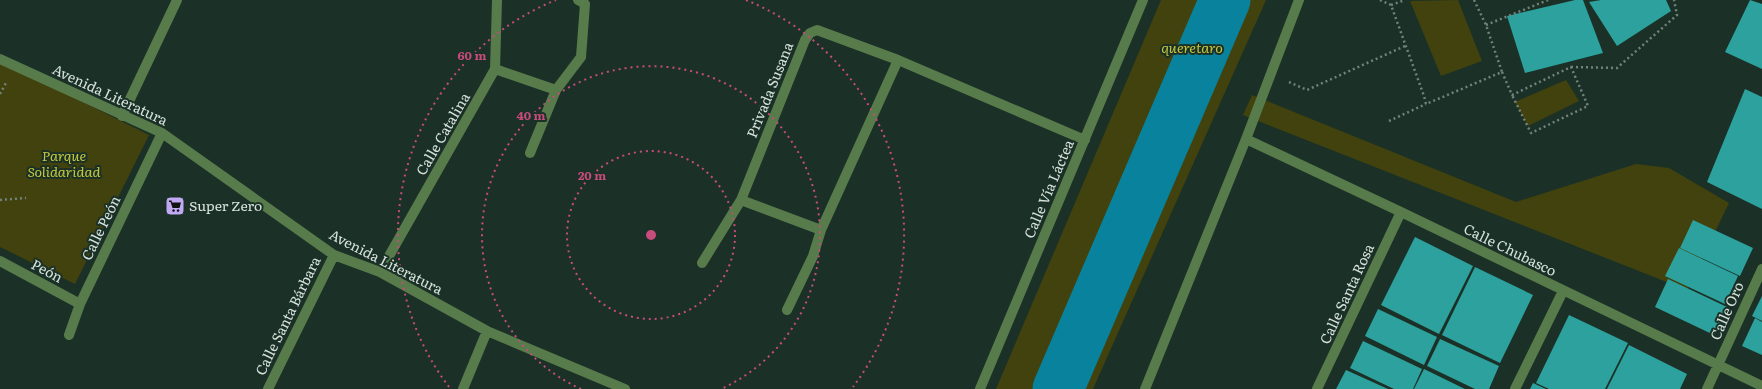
<svg xmlns="http://www.w3.org/2000/svg" width="1762" height="389" viewBox="0 0 1762 389" font-family="Literata,serif">
  <style>
    .green { fill: #41420d }
    .lines { fill: none; stroke-linecap: round; stroke-linejoin: round }
    .river { stroke: #09839d; stroke-width: 51 }
    .building { fill: #2ca19d }
    .path { stroke: #72837b; stroke-width: 2.5; stroke-dasharray: 2 3; stroke-linecap: butt }
    .minor { stroke: #587b4b; stroke-width: 10 }
    .ring { fill: none; stroke: #c74b7b; stroke-width: 2; stroke-dasharray: 2 4 }
    .labels { text-anchor: middle; stroke-width: 4; stroke-linejoin: round; paint-order: stroke }
    .park-label { font-size: 14px; font-style: italic; fill: #c4c73d; stroke: #1b3127 }
    .street-label { font-size: 14px; fill: #d6e3dc; stroke: #1b3127 }
    .poi-label { font-size: 14px; fill: #d6e3dc; stroke: #1b3127; text-anchor: start }
    .centre { fill: #c74b7b; stroke: #1b3127; stroke-width: 2 }
    .ring-label { font-size: 12px; text-anchor: middle; font-weight: bold; fill: #c74b7b; stroke: #1b3127; stroke-width: 4; stroke-linejoin: round; paint-order: stroke }
  </style>
  <rect width="100%" height="100%" fill="#1b3127"/>
  <path class="green" d="M 1161,0 L 1266,0 L 1093,389 L 996,389 Z
    M 1458,0 L 1482,61 L 1441,76 L 1410,1 Z
    M 0,61 L 149,135 L 75,284 L 0,247 Z
    M 1566,80 L 1579,101 L 1528,126 L 1515,102 Z
    M 1252,95 L 1516,202 L 1636,164 L 1669,168 L 1729,203 L 1687,290 L 1243,115 Z"/>
  <g class="lines">
    <path class="river" d="M 1058,389 L 1225,0"/>
  </g>
  <path class="building" d="M 1575,0 L 1583,0 L 1603,53 L 1525,73 L 1507,16 Z
    M 1601,0 L 1666,0 L 1671,11 L 1617,46 L 1589,2 Z
    M 1750,0 L 1762,4 L 1762,69 L 1725,52 Z
    M 1745,89 L 1762,97 L 1762,209 L 1707,182 Z
    M 1693,220 L 1753,248 L 1740,276 L 1680,248 Z
    M 1415,237 L 1473,266 L 1439,334 L 1381,305 Z
    M 1679,248 L 1738,276 L 1725,304 L 1665,276 Z
    M 1475,267 L 1533,295 L 1500,363 L 1442,335 Z
    M 1668,279 L 1727,307 L 1714,335 L 1655,307 Z
    M 1762,296 L 1762,321 L 1752,316 Z
    M 1378,309 L 1437,337 L 1424,365 L 1365,336 Z
    M 1569,315 L 1628,343 L 1605,389 L 1549,389 L 1536,383 Z
    M 1755,318 L 1762,322 L 1762,355 L 1742,346 Z
    M 1440,339 L 1499,366 L 1489,389 L 1475,389 L 1427,366 Z
    M 1363,341 L 1422,369 L 1413,389 L 1394,389 L 1350,368 Z
    M 1629,345 L 1687,374 L 1680,389 L 1607,389 Z
    M 1424,369 L 1465,389 L 1414,389 Z
    M 1346,370 L 1388,389 L 1336,389 Z
    M 1533,383 L 1546,389 L 1530,389 Z"/>
  <g class="lines">
    <path class="path" d="M 1380,0 L 1391,5 L 1424,96 L 1426,104 L 1502,72 L 1486,25 L 1474,0
      M 1391,5 L 1405,0
      M 1486,25 L 1548,0
      M 1571,67 L 1617,68 L 1677,15 L 1674,0
      M 1502,72 L 1512,95 L 1571,67 L 1588,106 L 1531,133 L 1512,95
      M 1289,82 L 1307,90 L 1405,46
      M 0,94 L 6,83
      M 1389,121 L 1426,104
      M 0,200 L 26,198"/>
    <path class="minor" d="M 0,59 L 162,133 L 334,255 L 380,272 L 487,331 L 625,389
      M 495,69 L 556,90
      M 122,116 L 177,0
      M 1246,139 L 1401,212 L 1762,386
      M 530,153 L 556,90 L 581,57 L 585,4 L 578,0
      M 741,200 L 821,230
      M 0,261 L 80,304
      M 702,263 L 741,200 L 805,40 L 810,33 L 817,30 L 898,60 L 1085,140
      M 380,272 L 495,69 L 497,0
      M 787,310 L 813,256 L 821,230 L 898,60
      M 69,335 L 80,304 L 162,133
      M 268,389 L 334,255
      M 463,389 L 487,331
      M 980,389 L 1143,0
      M 1145,389 L 1246,139 L 1299,0
      M 1317,389 L 1401,212
      M 1515,389 L 1563,291
      M 1707,389 L 1762,269"/>
  </g>
  <g class="ring">
    <circle cx="651" cy="235" r="84"/>
    <path d="M581 389A169 169 0 1 1 721 389"/>
    <path d="M449 387A253 253 0 0 1 556 0M746 0A253 253 0 0 1 853 387"/>
  </g>
  <defs>
    <symbol id="supermarket-square" viewBox="-11 -11 22 22"><rect x="-9" y="-9" width="18" height="18" rx="4" fill="#c1a8f3" stroke="#1b3127"/><path d="M-6-5.5h2.5l.6 2H6L4.5 2H-2.5L-4.4-4H-6ZM-1.5 3.2a1.3 1.3 0 1 0 .1 0ZM3 3.2a1.3 1.3 0 1 0 .1 0Z" fill="#111"/></symbol>
  </defs>
  <g fill-rule="evenodd">
    <use href="#supermarket-square" x="164" y="195" width="22" height="22"/>
  </g>
  <g class="labels">
    <g class="park-label">
      <text x="1192" y="53">queretaro</text>
      <text x="64" y="161">Parque<tspan x="64" dy="16">Solidaridad</tspan></text>
    </g>
    <g class="street-label">
      <text transform="translate(770 90) rotate(-68)" y="5">Privada Susana</text>
      <text transform="translate(110 95) rotate(25)" y="5">Avenida Literatura</text>
      <text transform="translate(443 134) rotate(-60)" y="5">Calle Catalina</text>
      <text transform="translate(1049 189) rotate(-67)" y="5">Calle Vía Láctea</text>
      <text transform="translate(101 228) rotate(-64)" y="5">Calle Peón</text>
      <text transform="translate(1510 250) rotate(26)" y="5">Calle Chubasco</text>
      <text transform="translate(386 262) rotate(27)" y="5">Avenida Literatura</text>
      <text transform="translate(47 271) rotate(28)" y="5">Peón</text>
      <text transform="translate(1347 294) rotate(-65)" y="5">Calle Santa Rosa</text>
      <text transform="translate(1727 311) rotate(-66)" y="5">Calle Oro</text>
      <text transform="translate(288 316) rotate(-64)" y="5">Calle Santa Bárbara</text>
    </g>
    <g class="poi-label">
      <text x="189" y="211">Super Zero</text>
    </g>
  </g>
  <circle cx="651" cy="235" r="6" class="centre"/>
  <g class="ring-label">
    <text x="472" y="60">60 m</text>
    <text x="531" y="120">40 m</text>
    <text x="592" y="180">20 m</text>
  </g>
</svg>
